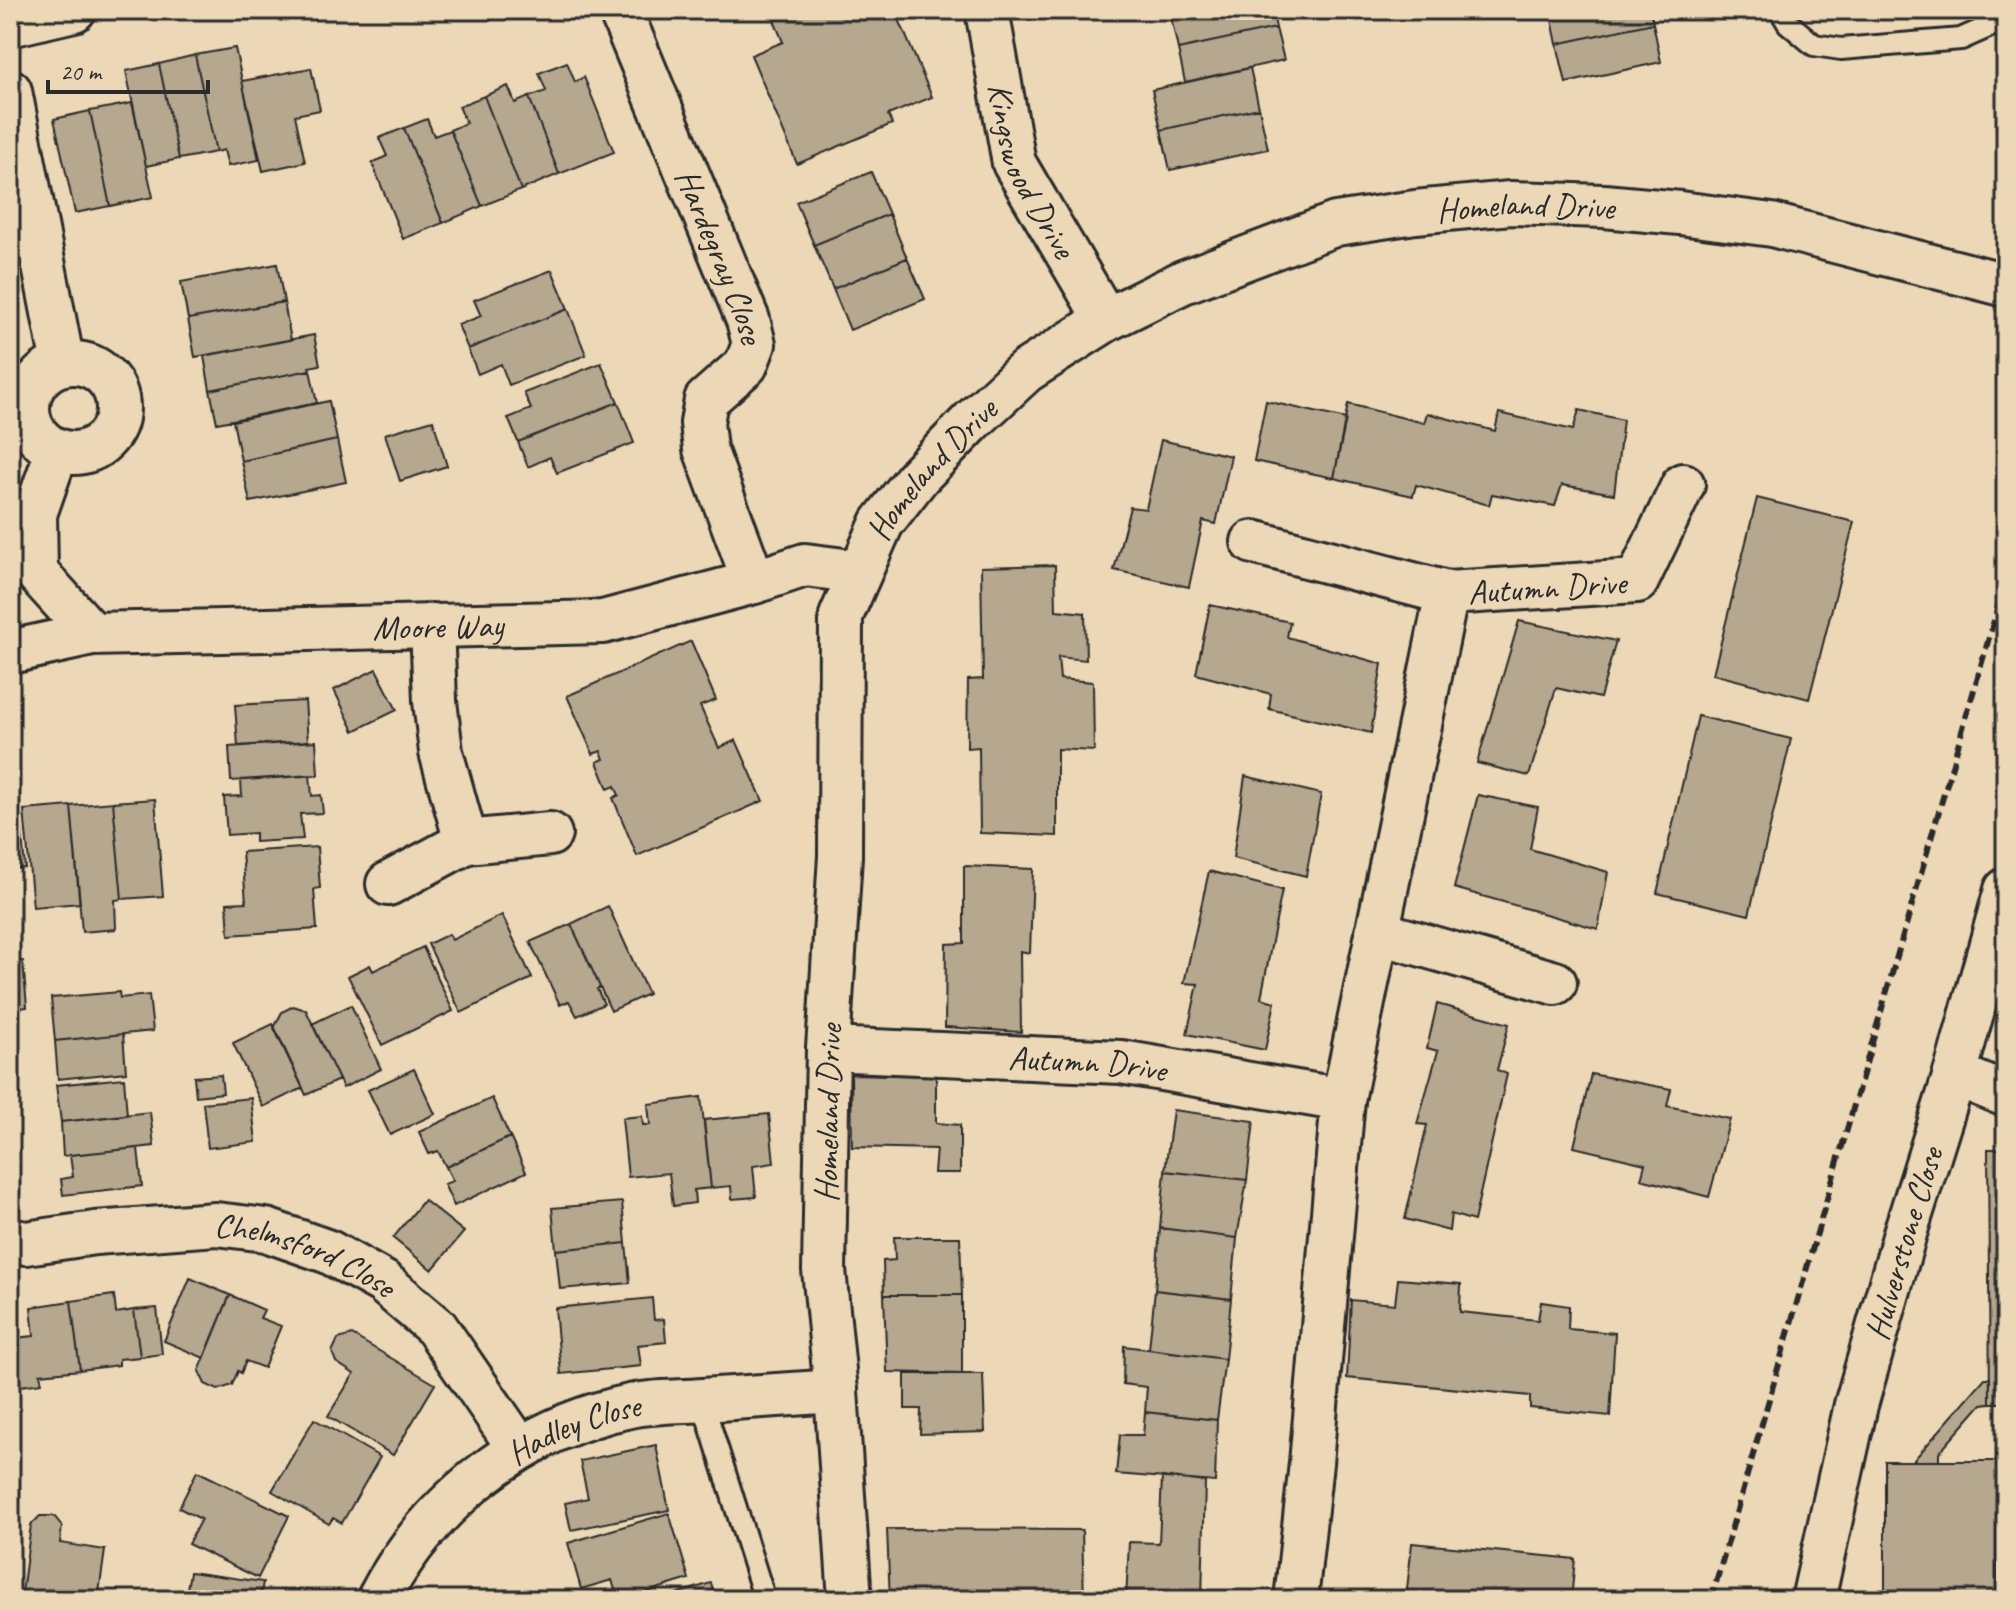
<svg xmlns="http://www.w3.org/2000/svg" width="2016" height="1610" viewBox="0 0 2016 1610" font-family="Caveat,sans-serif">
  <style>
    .building { fill: #b6a78f; stroke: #2b2b2b; stroke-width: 2 }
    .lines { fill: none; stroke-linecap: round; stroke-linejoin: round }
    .lane-casing { stroke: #2b2b2b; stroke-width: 26 }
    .street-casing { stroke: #2b2b2b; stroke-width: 48 }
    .lane { stroke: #ecd8b6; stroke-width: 20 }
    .street { stroke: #ecd8b6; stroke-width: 42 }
    .rail { stroke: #2b2b2b; stroke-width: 6; stroke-dasharray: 12 6; stroke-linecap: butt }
    .labels { text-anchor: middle; stroke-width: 6; stroke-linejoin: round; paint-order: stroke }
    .street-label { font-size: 34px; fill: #2b2b2b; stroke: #ecd8b6 }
  </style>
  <rect width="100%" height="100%" fill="#ecd8b6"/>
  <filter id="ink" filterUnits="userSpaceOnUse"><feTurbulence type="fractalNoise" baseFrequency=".0125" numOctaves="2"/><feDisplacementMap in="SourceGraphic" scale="16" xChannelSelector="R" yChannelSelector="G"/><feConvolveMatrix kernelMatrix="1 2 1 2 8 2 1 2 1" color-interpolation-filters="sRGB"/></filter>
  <g filter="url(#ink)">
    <path class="building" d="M 278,10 L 297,10 L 297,17 Z
      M 475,10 L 499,10 L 476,15 Z
      M 770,10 L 895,10 L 932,97 L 888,115 L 892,124 L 797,164 L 751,55 L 783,42 Z
      M 1183,10 L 1272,10 L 1276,28 L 1178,49 L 1170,13 Z
      M 1550,10 L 1650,10 L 1653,23 L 1557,44 Z
      M 1653,23 L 1661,62 L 1566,83 L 1557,44 Z
      M 1276,28 L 1284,60 L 1185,82 L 1178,49 Z
      M 235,48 L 259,160 L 228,166 L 224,150 L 216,152 L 195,55 Z
      M 195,55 L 216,152 L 179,159 L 159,64 Z
      M 567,62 L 575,82 L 584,77 L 614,152 L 559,174 L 529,97 L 546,91 L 539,73 Z
      M 159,64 L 179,159 L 146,166 L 126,71 Z
      M 311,68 L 320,110 L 295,115 L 305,162 L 263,171 L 242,81 Z
      M 1250,68 L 1259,108 L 1161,130 L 1152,90 Z
      M 508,86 L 515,103 L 529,97 L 559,174 L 521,190 L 484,96 Z
      M 484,96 L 521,190 L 482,206 L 450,130 L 466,123 L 459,106 Z
      M 132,103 L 153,197 L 110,206 L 90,111 Z
      M 1259,108 L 1268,149 L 1170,170 L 1161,130 Z
      M 90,111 L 110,206 L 75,213 L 54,119 Z
      M 427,119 L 434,136 L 450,130 L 482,206 L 443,223 L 404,128 Z
      M 404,128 L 443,223 L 403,239 L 372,163 L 387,156 L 379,138 Z
      M 871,172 L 889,214 L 814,245 L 796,202 Z
      M 889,214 L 907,258 L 833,289 L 814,245 Z
      M 907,258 L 925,299 L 850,330 L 833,289 Z
      M 277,264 L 284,302 L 188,319 L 181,282 Z
      M 552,270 L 568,309 L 468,349 L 458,325 L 481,316 L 474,300 Z
      M 284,302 L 291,340 L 195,357 L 188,319 Z
      M 568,309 L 586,355 L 509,385 L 501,364 L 478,374 L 468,349 Z
      M 314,335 L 320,365 L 309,367 L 310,370 L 210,390 L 204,356 Z
      M 601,363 L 618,402 L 518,442 L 508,418 L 531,409 L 524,393 Z
      M 310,370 L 317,403 L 217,423 L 210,390 Z
      M 329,401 L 337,440 L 241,461 L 233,421 Z
      M 1266,401 L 1346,419 L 1334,478 L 1254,461 Z
      M 618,402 L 634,443 L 557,473 L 550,457 L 528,467 L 518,442 Z
      M 1348,404 L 1424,423 L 1427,413 L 1495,431 L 1499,413 L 1573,430 L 1579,410 L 1623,420 L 1614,494 L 1562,485 L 1555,506 L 1492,494 L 1489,505 L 1416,485 L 1413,496 L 1334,478 Z
      M 433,420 L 447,466 L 400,481 L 385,434 Z
      M 337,440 L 346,482 L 250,502 L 241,461 Z
      M 1161,440 L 1231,456 L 1216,524 L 1203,521 L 1189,587 L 1114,570 L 1130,507 L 1146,509 Z
      M 1757,498 L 1854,522 L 1809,699 L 1713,674 Z
      M 1055,565 L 1056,610 L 1085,613 L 1086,660 L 1058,657 L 1060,679 L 1093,682 L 1094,751 L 1057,749 L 1057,836 L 980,833 L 979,747 L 967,748 L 968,680 L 983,679 L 981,567 Z
      M 1210,605 L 1290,622 L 1287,637 L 1382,664 L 1371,733 L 1269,709 L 1271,694 L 1196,674 Z
      M 1519,621 L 1616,641 L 1600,698 L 1556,688 L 1529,776 L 1477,763 Z
      M 691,641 L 716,700 L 700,706 L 719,748 L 736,740 L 763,801 L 637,856 L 613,798 L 619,795 L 615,786 L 608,789 L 597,762 L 604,759 L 601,751 L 593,754 L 567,696 Z
      M 376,669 L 397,710 L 354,731 L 334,690 Z
      M 305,701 L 308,741 L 238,746 L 235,705 Z
      M 1698,716 L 1791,739 L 1749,915 L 1657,893 Z
      M 316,741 L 318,775 L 231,781 L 229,747 Z
      M 16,770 L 25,868 L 10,869 L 10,771 Z
      M 310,775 L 312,796 L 321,795 L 323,813 L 300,814 L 303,839 L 255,842 L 255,833 L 227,835 L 224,797 L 242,796 L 241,780 Z
      M 1245,776 L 1321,794 L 1306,876 L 1233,858 Z
      M 1478,795 L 1538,807 L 1530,849 L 1608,872 L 1598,929 L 1454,888 Z
      M 155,799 L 163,896 L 122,899 L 113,802 Z
      M 113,802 L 122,899 L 115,900 L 116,929 L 82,932 L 71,806 Z
      M 71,806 L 80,903 L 33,907 L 24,810 Z
      M 317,847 L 320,888 L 314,889 L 317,929 L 229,935 L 227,903 L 246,902 L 242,852 Z
      M 964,866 L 1033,869 L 1030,953 L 1020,951 L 1021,1032 L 945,1027 L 946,944 L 964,943 Z
      M 1209,871 L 1282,890 L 1261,998 L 1275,1002 L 1265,1050 L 1187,1034 L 1198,984 L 1184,983 Z
      M 608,906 L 648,994 L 611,1011 L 571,924 Z
      M 502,915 L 532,978 L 461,1013 L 428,944 L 449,934 L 452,940 Z
      M 571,924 L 600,987 L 597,989 L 604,1004 L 577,1016 L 569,1001 L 560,1005 L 530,942 Z
      M 423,947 L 453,1011 L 382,1045 L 348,976 L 370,965 L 373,971 Z
      M 23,961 L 27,1007 L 10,1009 L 10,962 Z
      M 119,992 L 120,998 L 149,995 L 153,1031 L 55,1041 L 51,998 Z
      M 1437,1004 L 1509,1024 L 1497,1070 L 1507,1074 L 1474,1221 L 1451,1214 L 1449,1231 L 1405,1219 L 1427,1125 L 1417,1124 L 1438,1051 L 1427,1048 Z
      M 351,1005 L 381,1069 L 343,1088 L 312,1024 Z
      M 293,1006 L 306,1010 L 339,1080 L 306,1095 L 274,1028 L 282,1012 Z
      M 273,1024 L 303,1088 L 263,1107 L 233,1043 Z
      M 123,1034 L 126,1072 L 58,1079 L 55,1041 Z
      M 414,1069 L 435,1114 L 390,1135 L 368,1090 Z
      M 851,1074 L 936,1076 L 936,1123 L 960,1125 L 960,1173 L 934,1173 L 936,1149 L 852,1147 Z
      M 1591,1074 L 1671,1089 L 1667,1106 L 1730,1119 L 1709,1197 L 1641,1179 L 1645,1164 L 1574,1147 Z
      M 221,1075 L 223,1093 L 196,1096 L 194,1077 Z
      M 124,1078 L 127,1115 L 61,1122 L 56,1085 Z
      M 701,1097 L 711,1188 L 694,1190 L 695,1203 L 673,1206 L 669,1173 L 628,1177 L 622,1118 L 642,1116 L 643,1125 L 650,1125 L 648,1104 Z
      M 251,1098 L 256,1142 L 208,1148 L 203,1103 Z
      M 492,1098 L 510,1137 L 446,1167 L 438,1151 L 429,1154 L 419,1132 Z
      M 1173,1110 L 1254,1121 L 1247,1180 L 1165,1171 Z
      M 150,1112 L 154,1146 L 63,1156 L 61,1122 Z
      M 769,1114 L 774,1163 L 753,1166 L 756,1197 L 732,1199 L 731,1186 L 711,1188 L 704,1120 Z
      M 2002,1126 L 2006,1126 L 2006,1403 L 1990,1403 L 1988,1149 L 2003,1149 Z
      M 510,1137 L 526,1172 L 454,1206 L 444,1184 L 453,1181 L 446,1167 Z
      M 138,1148 L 142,1186 L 63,1195 L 61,1179 L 73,1177 L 70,1155 Z
      M 1165,1171 L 1247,1180 L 1237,1238 L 1160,1228 Z
      M 424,1200 L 464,1232 L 432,1270 L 393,1238 Z
      M 622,1202 L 626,1243 L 556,1250 L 552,1208 Z
      M 1160,1228 L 1237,1238 L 1231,1299 L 1155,1290 Z
      M 894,1237 L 960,1237 L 962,1295 L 884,1295 L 883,1261 L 895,1260 Z
      M 626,1243 L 630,1283 L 560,1289 L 556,1250 Z
      M 190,1278 L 230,1295 L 204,1358 L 164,1341 Z
      M 1398,1279 L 1461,1284 L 1460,1312 L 1538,1320 L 1541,1302 L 1569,1306 L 1568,1329 L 1615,1333 L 1610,1416 L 1530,1408 L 1530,1396 L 1347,1378 L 1351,1300 L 1395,1304 Z
      M 1155,1290 L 1231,1299 L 1225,1359 L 1149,1349 Z
      M 114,1295 L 116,1313 L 134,1310 L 140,1357 L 119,1359 L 119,1365 L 80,1370 L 71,1301 Z
      M 230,1295 L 264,1310 L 260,1318 L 281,1326 L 264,1368 L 246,1361 L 241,1373 L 238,1371 L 232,1385 L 218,1390 L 205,1384 L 199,1371 Z
      M 884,1295 L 962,1295 L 962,1374 L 887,1372 Z
      M 652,1298 L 654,1320 L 664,1319 L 666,1342 L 638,1345 L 641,1366 L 561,1374 L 555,1308 Z
      M 71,1301 L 80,1370 L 40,1374 L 42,1383 L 20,1386 L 15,1338 L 34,1336 L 31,1307 Z
      M 157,1308 L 162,1354 L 140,1357 L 134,1310 Z
      M 352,1335 L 435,1384 L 393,1455 L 328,1416 L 354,1374 L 336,1362 L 332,1352 L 338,1339 Z
      M 10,1338 L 15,1338 L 20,1386 L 10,1387 Z
      M 1124,1346 L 1225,1359 L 1217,1420 L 1145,1412 L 1147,1387 L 1123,1384 Z
      M 905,1374 L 983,1374 L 985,1432 L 920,1434 L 921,1409 L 905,1409 Z
      M 1985,1378 L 1990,1378 L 1990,1403 L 1982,1404 L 1939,1453 L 1939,1461 L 1913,1461 Z
      M 1145,1412 L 1217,1420 L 1215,1482 L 1116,1474 L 1120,1435 L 1143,1435 Z
      M 314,1419 L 380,1457 L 342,1523 L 333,1518 L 329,1524 L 272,1491 Z
      M 656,1445 L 669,1510 L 571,1530 L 565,1503 L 588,1498 L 580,1461 Z
      M 1885,1461 L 1997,1461 L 1997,1600 L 1885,1600 Z
      M 197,1471 L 289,1516 L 258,1578 L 188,1544 L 201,1519 L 179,1508 Z
      M 1162,1477 L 1205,1482 L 1202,1600 L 1126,1600 L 1129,1542 L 1159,1543 Z
      M 669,1513 L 689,1579 L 621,1600 L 618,1600 L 612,1580 L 581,1589 L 568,1543 Z
      M 40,1516 L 54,1516 L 62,1526 L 60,1543 L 105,1550 L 98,1600 L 21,1600 L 31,1525 Z
      M 887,1529 L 1082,1530 L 1084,1600 L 890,1600 Z
      M 1412,1543 L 1575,1559 L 1571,1600 L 1406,1599 Z
      M 190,1572 L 263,1582 L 260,1600 L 185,1600 Z
      M 711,1583 L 717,1600 L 657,1600 Z"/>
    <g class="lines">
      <defs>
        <path id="lane" d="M 1780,10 L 1788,23 L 1814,45 L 1841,49 L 1961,39 L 2006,19
          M 702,1400 L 765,1600"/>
        <g id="street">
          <path id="s1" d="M 620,10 L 748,320 L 754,344 L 746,365 L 706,400 L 702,423 L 705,449 L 754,582"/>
          <path id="s2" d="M 987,10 L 1014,163 L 1106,320"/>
          <path d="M 10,25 L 74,10"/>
          <path d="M 10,91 L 63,364"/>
          <circle cx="73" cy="408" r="45"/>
          <path d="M 57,451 L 35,514 L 36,572 L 92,634"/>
          <path d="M 1253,542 L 1447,593"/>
          <path d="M 432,625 L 435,701 L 441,752 L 466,842"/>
          <path id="s3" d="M 10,652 L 92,634 L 603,622 L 754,582 L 805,565 L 860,572"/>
          <path d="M 388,884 L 466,842 L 550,834"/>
          <path d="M 1377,932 L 1555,983"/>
          <path id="s4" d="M 828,1049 L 1121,1062 L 1343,1100"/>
          <path d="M 1955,1074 L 2006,1095"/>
          <path id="s5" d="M 10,1240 L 26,1243 L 95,1233 L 216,1224 L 266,1230 L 329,1252 L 383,1282 L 436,1327 L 519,1448"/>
          <path id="s6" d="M 378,1600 C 428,1503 522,1428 630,1406 C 653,1401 679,1402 703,1400 C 747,1397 792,1394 836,1391"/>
          <path id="s7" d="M 850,1600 L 836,1391 L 824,1270 L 828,1049 L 840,856 L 841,616 L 882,523 L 918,477 L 972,421 L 1026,371 L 1106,320 L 1183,282 L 1336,224 L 1415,212 L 1511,203 L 1604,206 L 1680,213 L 1772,225 L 2006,285"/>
          <path id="s8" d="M 1296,1600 L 1311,1463 L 1343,1100 L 1447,593 L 1637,581 L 1683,485"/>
          <path id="s9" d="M 1813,1600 L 1856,1405 L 1906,1230 L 1955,1074 L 2006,890"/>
        </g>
      </defs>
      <use href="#lane" class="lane-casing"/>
      <use href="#street" class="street-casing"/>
      <use href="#lane" class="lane"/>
      <use href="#street" class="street"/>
      <path class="rail" d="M 1711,1600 L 2006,579"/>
    </g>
  </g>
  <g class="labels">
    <g class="street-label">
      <text dy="12" stroke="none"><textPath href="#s2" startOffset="168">Kingswood Drive</textPath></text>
      <text dy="12" stroke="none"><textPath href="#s7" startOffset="1832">Homeland Drive</textPath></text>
      <text dy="12" stroke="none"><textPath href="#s1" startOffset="266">Hardegray Close</textPath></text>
      <text dy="12" stroke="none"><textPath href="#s7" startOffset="1160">Homeland Drive</textPath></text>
      <text dy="12" stroke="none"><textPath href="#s8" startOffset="1120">Autumn Drive</textPath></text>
      <text dy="12" stroke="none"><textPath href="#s3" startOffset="430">Moore Way</textPath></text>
      <text dy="12" stroke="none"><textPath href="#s4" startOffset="260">Autumn Drive</textPath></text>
      <text dy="12" stroke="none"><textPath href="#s7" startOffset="488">Homeland Drive</textPath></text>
      <text dy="12" stroke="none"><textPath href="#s9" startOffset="368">Hulverstone Close</textPath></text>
      <text dy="12" stroke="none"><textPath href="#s5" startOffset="302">Chelmsford Close</textPath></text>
      <text dy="12" stroke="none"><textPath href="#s6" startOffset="268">Hadley Close</textPath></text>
    </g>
  </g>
  <rect width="2016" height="1610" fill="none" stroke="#ecd8b6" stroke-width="40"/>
  <rect x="20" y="20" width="1976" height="1570" fill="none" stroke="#2b2b2b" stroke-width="3" filter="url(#ink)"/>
  <path d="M48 80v12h160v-12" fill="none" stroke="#2b2b2b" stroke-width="4"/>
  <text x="60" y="80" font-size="24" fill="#2b2b2b" stroke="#ecd8b6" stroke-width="6" paint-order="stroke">20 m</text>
</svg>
